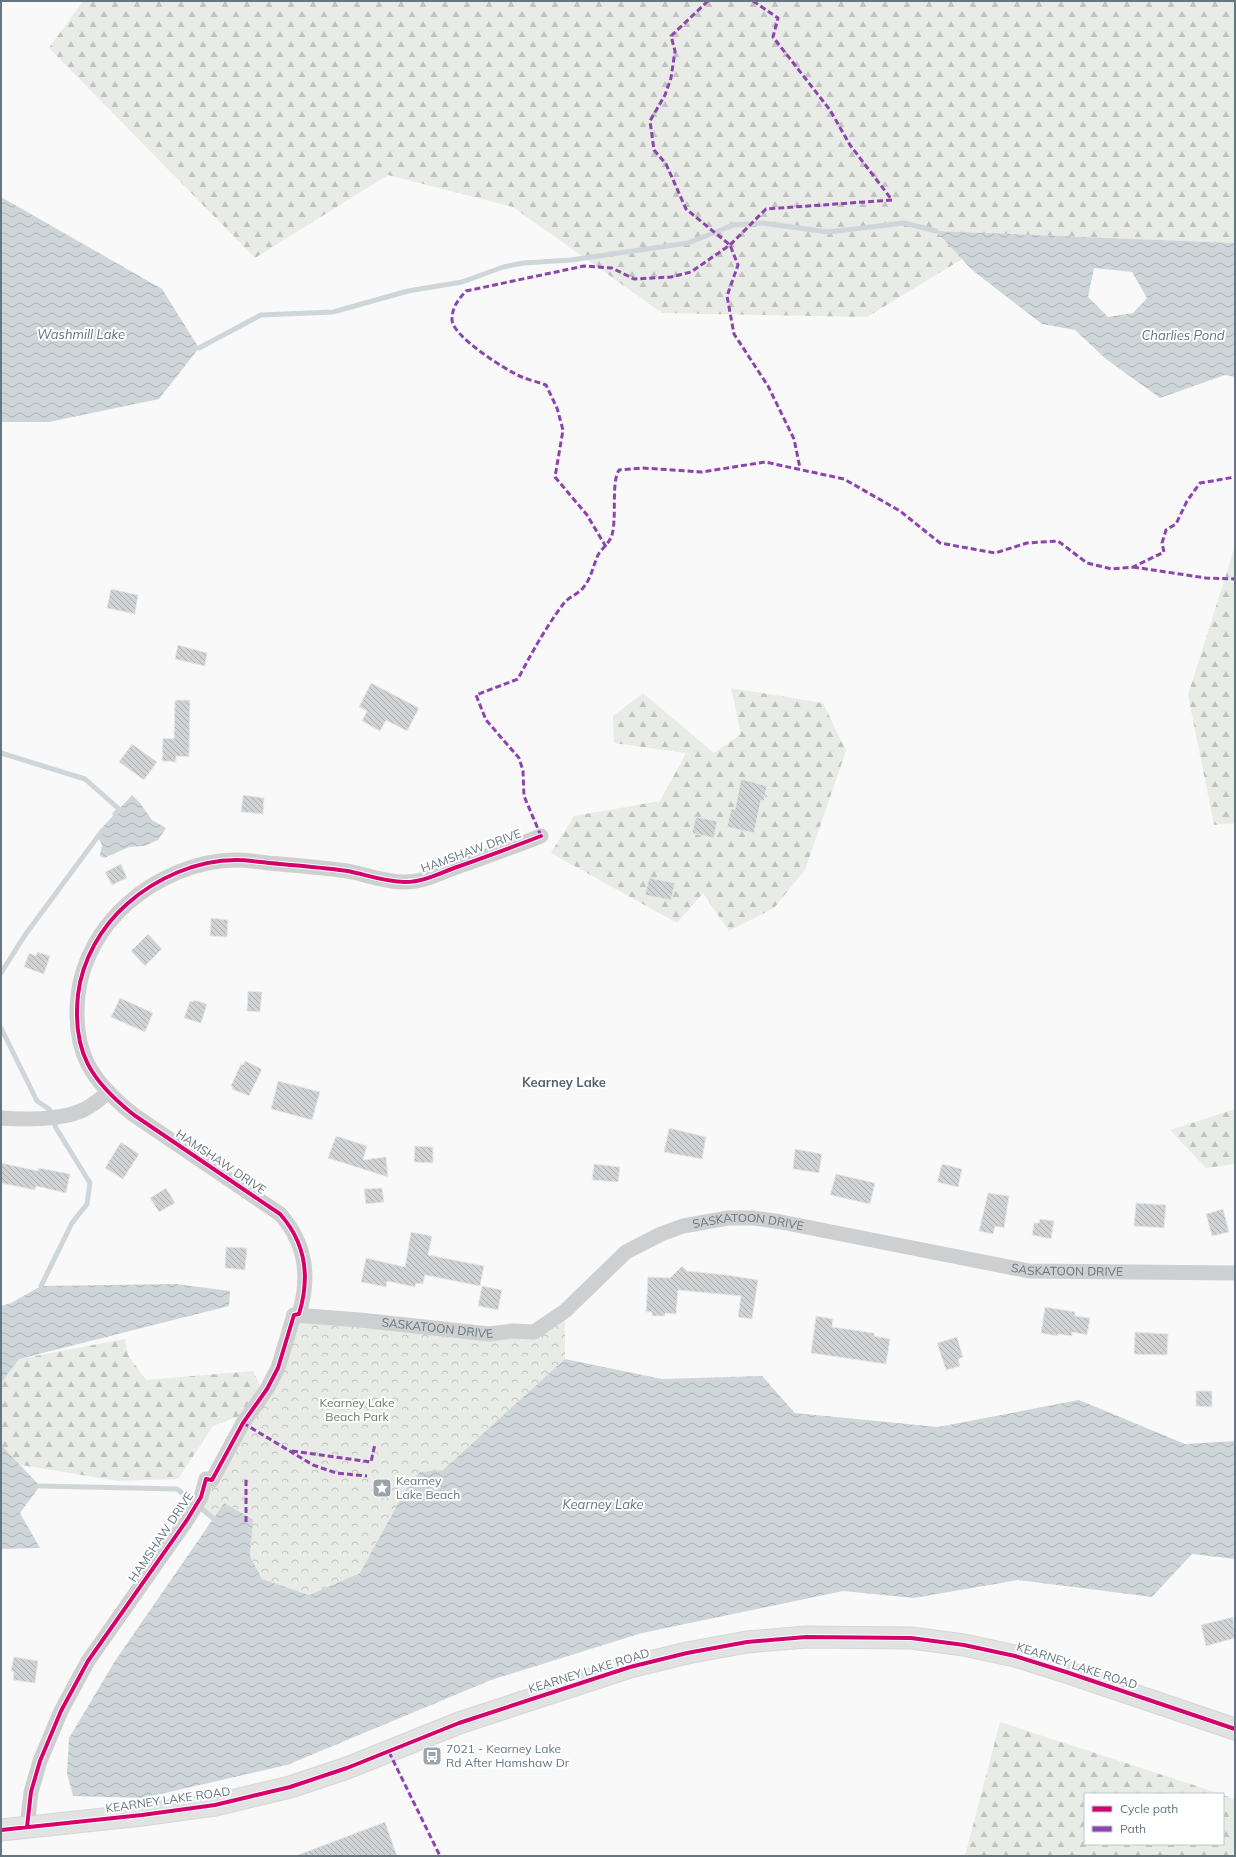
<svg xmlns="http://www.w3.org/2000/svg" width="1236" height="1857" viewBox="0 0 1236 1857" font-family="Mulish,sans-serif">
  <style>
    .forest { fill: url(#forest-firs) }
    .park { fill: url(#park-crowns) }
    .water { fill: url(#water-waves); fill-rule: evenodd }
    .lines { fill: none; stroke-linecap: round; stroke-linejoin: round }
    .stream { stroke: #ced6d9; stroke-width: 5 }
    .building { fill: url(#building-back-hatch); stroke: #e8e8e8 }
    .secondary-casing { stroke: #d5d6d7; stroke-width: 23 }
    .street { stroke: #cecfd0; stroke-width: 15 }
    .secondary { stroke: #e1e2e2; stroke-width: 21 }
    .quiet { stroke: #8e44ad; stroke-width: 3; stroke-dasharray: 6 3; stroke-linecap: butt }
    .cycleway-casing { stroke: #fff; stroke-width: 6 }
    .cycleway { stroke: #d6006c; stroke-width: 4 }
    .labels { text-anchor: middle; stroke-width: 4; stroke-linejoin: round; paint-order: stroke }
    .street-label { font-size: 12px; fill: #657683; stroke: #fff }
    .park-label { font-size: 12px; fill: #687a64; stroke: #fff }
    .poi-label { font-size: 12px; fill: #657683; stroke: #fff; text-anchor: start }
    .water-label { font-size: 13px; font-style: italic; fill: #60757c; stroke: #fff }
    .neighbourhood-label { font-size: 13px; font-weight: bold; fill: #57646e; stroke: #fff }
  </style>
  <defs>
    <pattern id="forest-firs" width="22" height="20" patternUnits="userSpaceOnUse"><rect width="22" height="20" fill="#e8ebe6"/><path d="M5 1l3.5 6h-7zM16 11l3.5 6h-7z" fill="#c0c3c0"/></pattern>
    <pattern id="park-crowns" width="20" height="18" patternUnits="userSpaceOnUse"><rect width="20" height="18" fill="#e8ebe6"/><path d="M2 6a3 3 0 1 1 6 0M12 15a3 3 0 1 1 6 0" fill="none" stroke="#c0c3c0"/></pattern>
    <pattern id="water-waves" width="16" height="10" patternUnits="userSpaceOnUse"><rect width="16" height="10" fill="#ced6d9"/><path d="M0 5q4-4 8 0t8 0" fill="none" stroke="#abb2b5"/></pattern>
    <pattern id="building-back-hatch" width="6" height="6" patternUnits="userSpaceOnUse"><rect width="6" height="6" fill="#d0d2d3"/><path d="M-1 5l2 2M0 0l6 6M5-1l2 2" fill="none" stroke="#acafb1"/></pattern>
  </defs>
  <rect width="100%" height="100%" fill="#f9f9f9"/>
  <path class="forest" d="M 83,1 L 1235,1 L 1235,243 L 937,231 L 962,259 L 867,317 L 662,313 L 513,207 L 388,175 L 255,258 L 49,48 Z
    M 1235,546 L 1235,823 L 1214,825 L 1188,695 Z
    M 731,688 L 823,703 L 846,751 L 805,870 L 774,908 L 729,931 L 703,893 L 677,923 L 551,853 L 574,816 L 660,801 L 686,753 L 614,743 L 613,716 L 643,693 L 714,753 L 741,734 Z
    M 1235,1109 L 1235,1164 L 1206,1168 L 1170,1130 Z
    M 125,1339 L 128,1355 L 146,1380 L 253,1371 L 262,1389 L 247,1413 L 213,1426 L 178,1479 L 118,1481 L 21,1465 L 2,1446 L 1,1442 L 1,1383 L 19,1359 Z
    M 1000,1722 L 1221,1794 L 1085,1794 L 1085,1844 L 1223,1844 L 1223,1795 L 1235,1799 L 1235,1856 L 965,1856 Z"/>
  <path class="park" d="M 565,1311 L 565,1359 L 443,1470 L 420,1472 L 408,1485 L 360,1573 L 309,1595 L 262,1579 L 250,1556 L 253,1518 L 224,1503 L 213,1518 L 195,1503 L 255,1405 L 294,1315 L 512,1331 L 549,1322 Z"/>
  <path class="water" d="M 1,197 L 162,289 L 199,348 L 159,399 L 49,422 L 1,422 Z
    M 936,231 L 1235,243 L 1235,377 L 1225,375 L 1160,398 L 1106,359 L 1075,330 L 1042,324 L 972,270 ZM 1094,268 L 1132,272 L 1147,298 L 1133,313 L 1108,317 L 1088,297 Z
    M 132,795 L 140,803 L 152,820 L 166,828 L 158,840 L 144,846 L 129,847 L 104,858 L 100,856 L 102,845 L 98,837 L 99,831 Z
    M 176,1284 L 230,1291 L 229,1306 L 19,1359 L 1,1383 L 1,1306 L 11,1303 L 41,1286 Z
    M 565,1359 L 662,1379 L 762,1376 L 795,1413 L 938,1427 L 1079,1400 L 1185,1444 L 1235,1441 L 1235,1559 L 1192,1554 L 1152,1597 L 1018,1580 L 914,1598 L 843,1591 L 642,1633 L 491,1680 L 287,1765 L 143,1798 L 73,1796 L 67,1773 L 69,1738 L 115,1661 L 224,1503 L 253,1519 L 250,1556 L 262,1579 L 309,1595 L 360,1573 L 408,1485 L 420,1472 L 443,1470 Z
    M 1,1442 L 2,1446 L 40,1486 L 20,1513 L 40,1548 L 1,1549 Z"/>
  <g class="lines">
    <path class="stream" d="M 199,348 L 261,315 L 333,312 L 408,291 L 462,282 L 503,267 L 523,263 L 571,260 L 688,243 L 733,225 L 763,223 L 828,232 L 904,223 L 936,231
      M 1,753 L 85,779 L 119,809 L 115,814
      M 1,973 L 25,935 L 102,831
      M 1,1028 L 37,1101 L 49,1109 L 56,1128 L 90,1183 L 87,1204 L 72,1223 L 41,1286
      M 40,1486 L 177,1489 L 213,1518"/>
  </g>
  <path class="building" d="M 111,589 L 138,595 L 135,614 L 107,608 Z
    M 178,645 L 207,653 L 205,666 L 175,659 Z
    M 371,683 L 419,708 L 407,731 L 386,720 L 380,731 L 362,721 L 367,711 L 359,707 Z
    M 175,700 L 190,700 L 189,757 L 176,756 L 176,762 L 162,761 L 163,738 L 174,739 Z
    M 132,744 L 157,762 L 144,780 L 119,762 Z
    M 741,779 L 767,786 L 764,801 L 761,800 L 754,833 L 727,827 L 731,809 L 735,809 Z
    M 243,795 L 264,798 L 263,814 L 241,812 Z
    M 696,817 L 717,821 L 714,838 L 692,833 Z
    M 121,864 L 127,878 L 112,885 L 105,872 Z
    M 649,878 L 675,883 L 671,900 L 645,895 Z
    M 211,918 L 228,920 L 227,937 L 210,936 Z
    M 148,934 L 162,949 L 145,966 L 131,951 Z
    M 37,952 L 50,956 L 44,974 L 24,967 L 29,953 L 36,956 Z
    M 248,991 L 262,992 L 260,1012 L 247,1011 Z
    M 120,998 L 153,1013 L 145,1032 L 111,1017 Z
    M 194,1000 L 207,1004 L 201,1023 L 184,1018 L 190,1001 L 193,1002 Z
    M 245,1061 L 262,1069 L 249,1096 L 232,1089 L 233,1087 L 231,1086 L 241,1064 L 243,1065 Z
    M 278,1081 L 320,1092 L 312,1120 L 271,1109 Z
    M 669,1128 L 706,1137 L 702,1159 L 664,1152 Z
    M 336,1136 L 367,1146 L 363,1160 L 386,1157 L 388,1177 L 328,1158 Z
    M 121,1142 L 139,1154 L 123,1179 L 105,1168 Z
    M 415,1146 L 433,1147 L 433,1163 L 414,1162 Z
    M 795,1149 L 822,1154 L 819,1173 L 793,1169 Z
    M 1,1163 L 38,1171 L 39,1168 L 70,1174 L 66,1193 L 36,1186 L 35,1190 L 1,1183 Z
    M 594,1164 L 620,1167 L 618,1182 L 592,1180 Z
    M 942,1164 L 962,1169 L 958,1187 L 937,1182 Z
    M 836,1174 L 875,1183 L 870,1204 L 830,1195 Z
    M 166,1188 L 175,1203 L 159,1212 L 150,1198 Z
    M 382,1188 L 384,1202 L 366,1204 L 364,1189 Z
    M 988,1193 L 1009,1196 L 1004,1228 L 995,1226 L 993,1234 L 979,1231 Z
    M 1136,1203 L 1166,1205 L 1164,1228 L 1134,1226 Z
    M 1223,1209 L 1229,1232 L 1212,1236 L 1206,1214 Z
    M 1040,1219 L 1054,1221 L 1051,1239 L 1032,1235 L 1034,1223 L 1039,1223 Z
    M 411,1232 L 432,1236 L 428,1255 L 484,1266 L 480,1286 L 425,1275 L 423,1284 L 416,1283 L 415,1287 L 387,1281 L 386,1287 L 361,1282 L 366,1258 L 405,1267 Z
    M 226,1247 L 247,1248 L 245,1270 L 225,1268 Z
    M 682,1266 L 687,1271 L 727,1275 L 758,1280 L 752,1319 L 738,1317 L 741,1296 L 678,1290 L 676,1314 L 665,1313 L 665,1316 L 652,1316 L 652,1312 L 646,1312 L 648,1277 L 670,1278 Z
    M 482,1286 L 502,1290 L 498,1310 L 478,1306 Z
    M 1045,1307 L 1075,1312 L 1075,1316 L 1090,1318 L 1087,1335 L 1072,1332 L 1072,1336 L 1058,1334 L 1058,1336 L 1041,1333 Z
    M 816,1316 L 833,1319 L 832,1327 L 874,1333 L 874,1336 L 890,1339 L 886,1364 L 811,1353 Z
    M 1135,1332 L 1168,1334 L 1167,1355 L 1134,1354 Z
    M 957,1337 L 963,1357 L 958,1359 L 960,1366 L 946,1370 L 937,1343 Z
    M 1196,1391 L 1212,1391 L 1212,1407 L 1196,1406 Z
    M 1233,1617 L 1235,1638 L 1206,1646 L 1201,1625 Z
    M 14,1657 L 38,1661 L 35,1683 L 13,1680 L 14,1672 L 11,1671 Z
    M 385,1822 L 397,1856 L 298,1856 L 298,1855 Z"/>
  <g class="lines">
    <defs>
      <path id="secondary" d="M 1,1830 L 142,1815 L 215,1805 L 290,1787 L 347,1768 L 459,1723 L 630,1667 L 687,1653 L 747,1642 L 806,1637 L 911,1638 L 964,1645 L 1015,1656 L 1066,1672 L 1235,1729"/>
    </defs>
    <use href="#secondary" class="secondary-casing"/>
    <g class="street">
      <path d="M 1,1118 C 23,1120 60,1120 81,1111 C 91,1107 101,1098 109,1092"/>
      <path id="s1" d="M 294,1315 L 360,1320 L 489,1334 L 512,1331 L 534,1332 L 565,1311 L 626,1252 L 661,1234 L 683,1226 L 728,1218 L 754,1218 L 781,1222 L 1029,1271 L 1235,1273"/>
      <path d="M 27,1827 L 31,1792 L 40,1761 L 61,1711 L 88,1661 L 187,1520 L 201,1497 L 206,1479 L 212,1480 L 243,1423 L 267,1389 L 278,1368 L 294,1315 L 299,1314 C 310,1278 306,1243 280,1214 L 134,1115 C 91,1081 72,1052 78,995 C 82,960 101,927 127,904 C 156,878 197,860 236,860 C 250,860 265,863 280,864 C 303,866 325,868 348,871 C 367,875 385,882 405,882 C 424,882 440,873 457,867 C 485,857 513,847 541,836"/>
    </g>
    <use href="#secondary" class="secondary"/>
    <path class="quiet" d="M 708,1 L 671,36 L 675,51 L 671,78 L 665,95 L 650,121 L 654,150 L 666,164 L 686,209 L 730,245 L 738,265 L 727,296 L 734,334 L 768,386 L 794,439 L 800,468
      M 753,1 L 778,18 L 773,37 L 830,110 L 850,145 L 892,200
      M 606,547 L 587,515 L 555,477 L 563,430 L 557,408 L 546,385 C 538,382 529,380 522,377 C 507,371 453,337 452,320 C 452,307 458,300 466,291 L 584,266 L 612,268 L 634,279 L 671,277 L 691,272 L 730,245 L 766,209 L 892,200
      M 1133,567 L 1206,578 L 1235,579
      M 541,836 L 524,796 L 523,771 L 519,758 L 486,720 L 476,695 L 518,679 C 532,652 546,627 564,603 C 569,597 578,594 583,588 C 591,579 593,566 598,555 C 602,548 609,544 612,535 C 617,517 611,482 619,470 L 643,468 L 702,472 L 765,462 L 844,479 L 900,511 L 940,543 L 995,553 L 1027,543 L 1058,541 L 1087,563 L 1112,569 L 1133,567 L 1164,552 L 1162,543 L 1166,530 L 1176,524 L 1187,501 L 1200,483 L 1235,477
      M 243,1423 L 313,1465 L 336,1473 L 367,1476
      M 292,1451 L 371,1462 L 375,1444
      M 246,1480 L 246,1524
      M 389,1752 L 440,1856"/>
    <defs>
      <path id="cycleway" d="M 27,1827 L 31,1792 L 40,1761 L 61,1711 L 88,1661 L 187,1520 L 201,1497 L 206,1479 L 212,1480 L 243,1423 L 267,1389 L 278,1368 L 294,1315 L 299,1314 C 310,1278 306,1243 280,1214 L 134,1115 C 91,1081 72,1052 78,995 C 82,960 101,927 127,904 C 156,878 197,860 236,860 C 250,860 265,863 280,864 C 303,866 325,868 348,871 C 367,875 385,882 405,882 C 424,882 440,873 457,867 C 485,857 513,847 541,836
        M 1,1830 L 142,1815 L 215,1805 L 290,1787 L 347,1768 L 459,1723 L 630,1667 L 687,1653 L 747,1642 L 806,1637 L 911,1638 L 964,1645 L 1015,1656 L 1066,1672 L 1235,1729"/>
    </defs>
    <use href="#cycleway" class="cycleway-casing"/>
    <use href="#cycleway" class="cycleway"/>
  </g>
  <defs>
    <symbol id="sight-square" viewBox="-11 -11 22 22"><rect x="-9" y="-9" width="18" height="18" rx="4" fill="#99a4ac" stroke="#fff"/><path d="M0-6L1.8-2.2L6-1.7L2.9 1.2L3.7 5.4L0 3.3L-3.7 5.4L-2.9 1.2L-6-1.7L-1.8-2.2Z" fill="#fff"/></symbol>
    <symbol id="bus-square" viewBox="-11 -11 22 22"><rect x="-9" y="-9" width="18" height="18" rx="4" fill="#99a4ac" stroke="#fff"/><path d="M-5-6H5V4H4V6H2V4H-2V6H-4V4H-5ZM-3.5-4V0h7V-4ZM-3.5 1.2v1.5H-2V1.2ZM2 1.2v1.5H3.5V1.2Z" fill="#fff"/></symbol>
  </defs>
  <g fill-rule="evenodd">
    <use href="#sight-square" x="371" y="1477" width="22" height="22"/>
    <use href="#bus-square" x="421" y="1745" width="22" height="22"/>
  </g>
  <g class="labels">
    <g class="street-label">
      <text transform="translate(471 851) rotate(-20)" y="4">HAMSHAW DRIVE</text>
      <text transform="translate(221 1162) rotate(34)" y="4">HAMSHAW DRIVE</text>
      <text dy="4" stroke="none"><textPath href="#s1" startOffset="492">SASKATOON DRIVE</textPath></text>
      <text dy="4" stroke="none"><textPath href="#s1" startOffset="816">SASKATOON DRIVE</textPath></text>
      <text dy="4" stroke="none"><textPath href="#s1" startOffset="144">SASKATOON DRIVE</textPath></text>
      <text transform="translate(161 1537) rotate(-56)" y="4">HAMSHAW DRIVE</text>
      <text transform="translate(1077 1666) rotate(18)" y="4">KEARNEY LAKE ROAD</text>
      <text transform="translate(589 1671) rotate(-17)" y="4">KEARNEY LAKE ROAD</text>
      <text transform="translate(168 1800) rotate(-8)" y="4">KEARNEY LAKE ROAD</text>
    </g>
    <g class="park-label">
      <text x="357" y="1407">Kearney Lake<tspan x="357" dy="14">Beach Park</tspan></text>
    </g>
    <g class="poi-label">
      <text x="396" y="1485">Kearney<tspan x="396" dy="14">Lake Beach</tspan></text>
      <text x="446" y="1753">7021 - Kearney Lake<tspan x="446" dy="14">Rd After Hamshaw Dr</tspan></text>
    </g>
    <g class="water-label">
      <text x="81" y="339">Washmill Lake</text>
      <text x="1183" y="340">Charlies Pond</text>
      <text x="603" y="1509">Kearney Lake</text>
    </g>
    <g class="neighbourhood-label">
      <text x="564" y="1087">Kearney Lake</text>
    </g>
  </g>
  <rect width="1236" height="1857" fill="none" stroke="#657683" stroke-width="4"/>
  <rect x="1084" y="1793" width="140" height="52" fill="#ffffff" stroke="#c1c8cd"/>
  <rect x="1092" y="1806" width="20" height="6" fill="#d6006c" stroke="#c1c8cd"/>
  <text x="1120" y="1813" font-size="12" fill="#657683">Cycle path</text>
  <rect x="1092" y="1826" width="20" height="6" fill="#8e44ad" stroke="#c1c8cd"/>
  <text x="1120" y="1833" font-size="12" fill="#657683">Path</text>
</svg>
